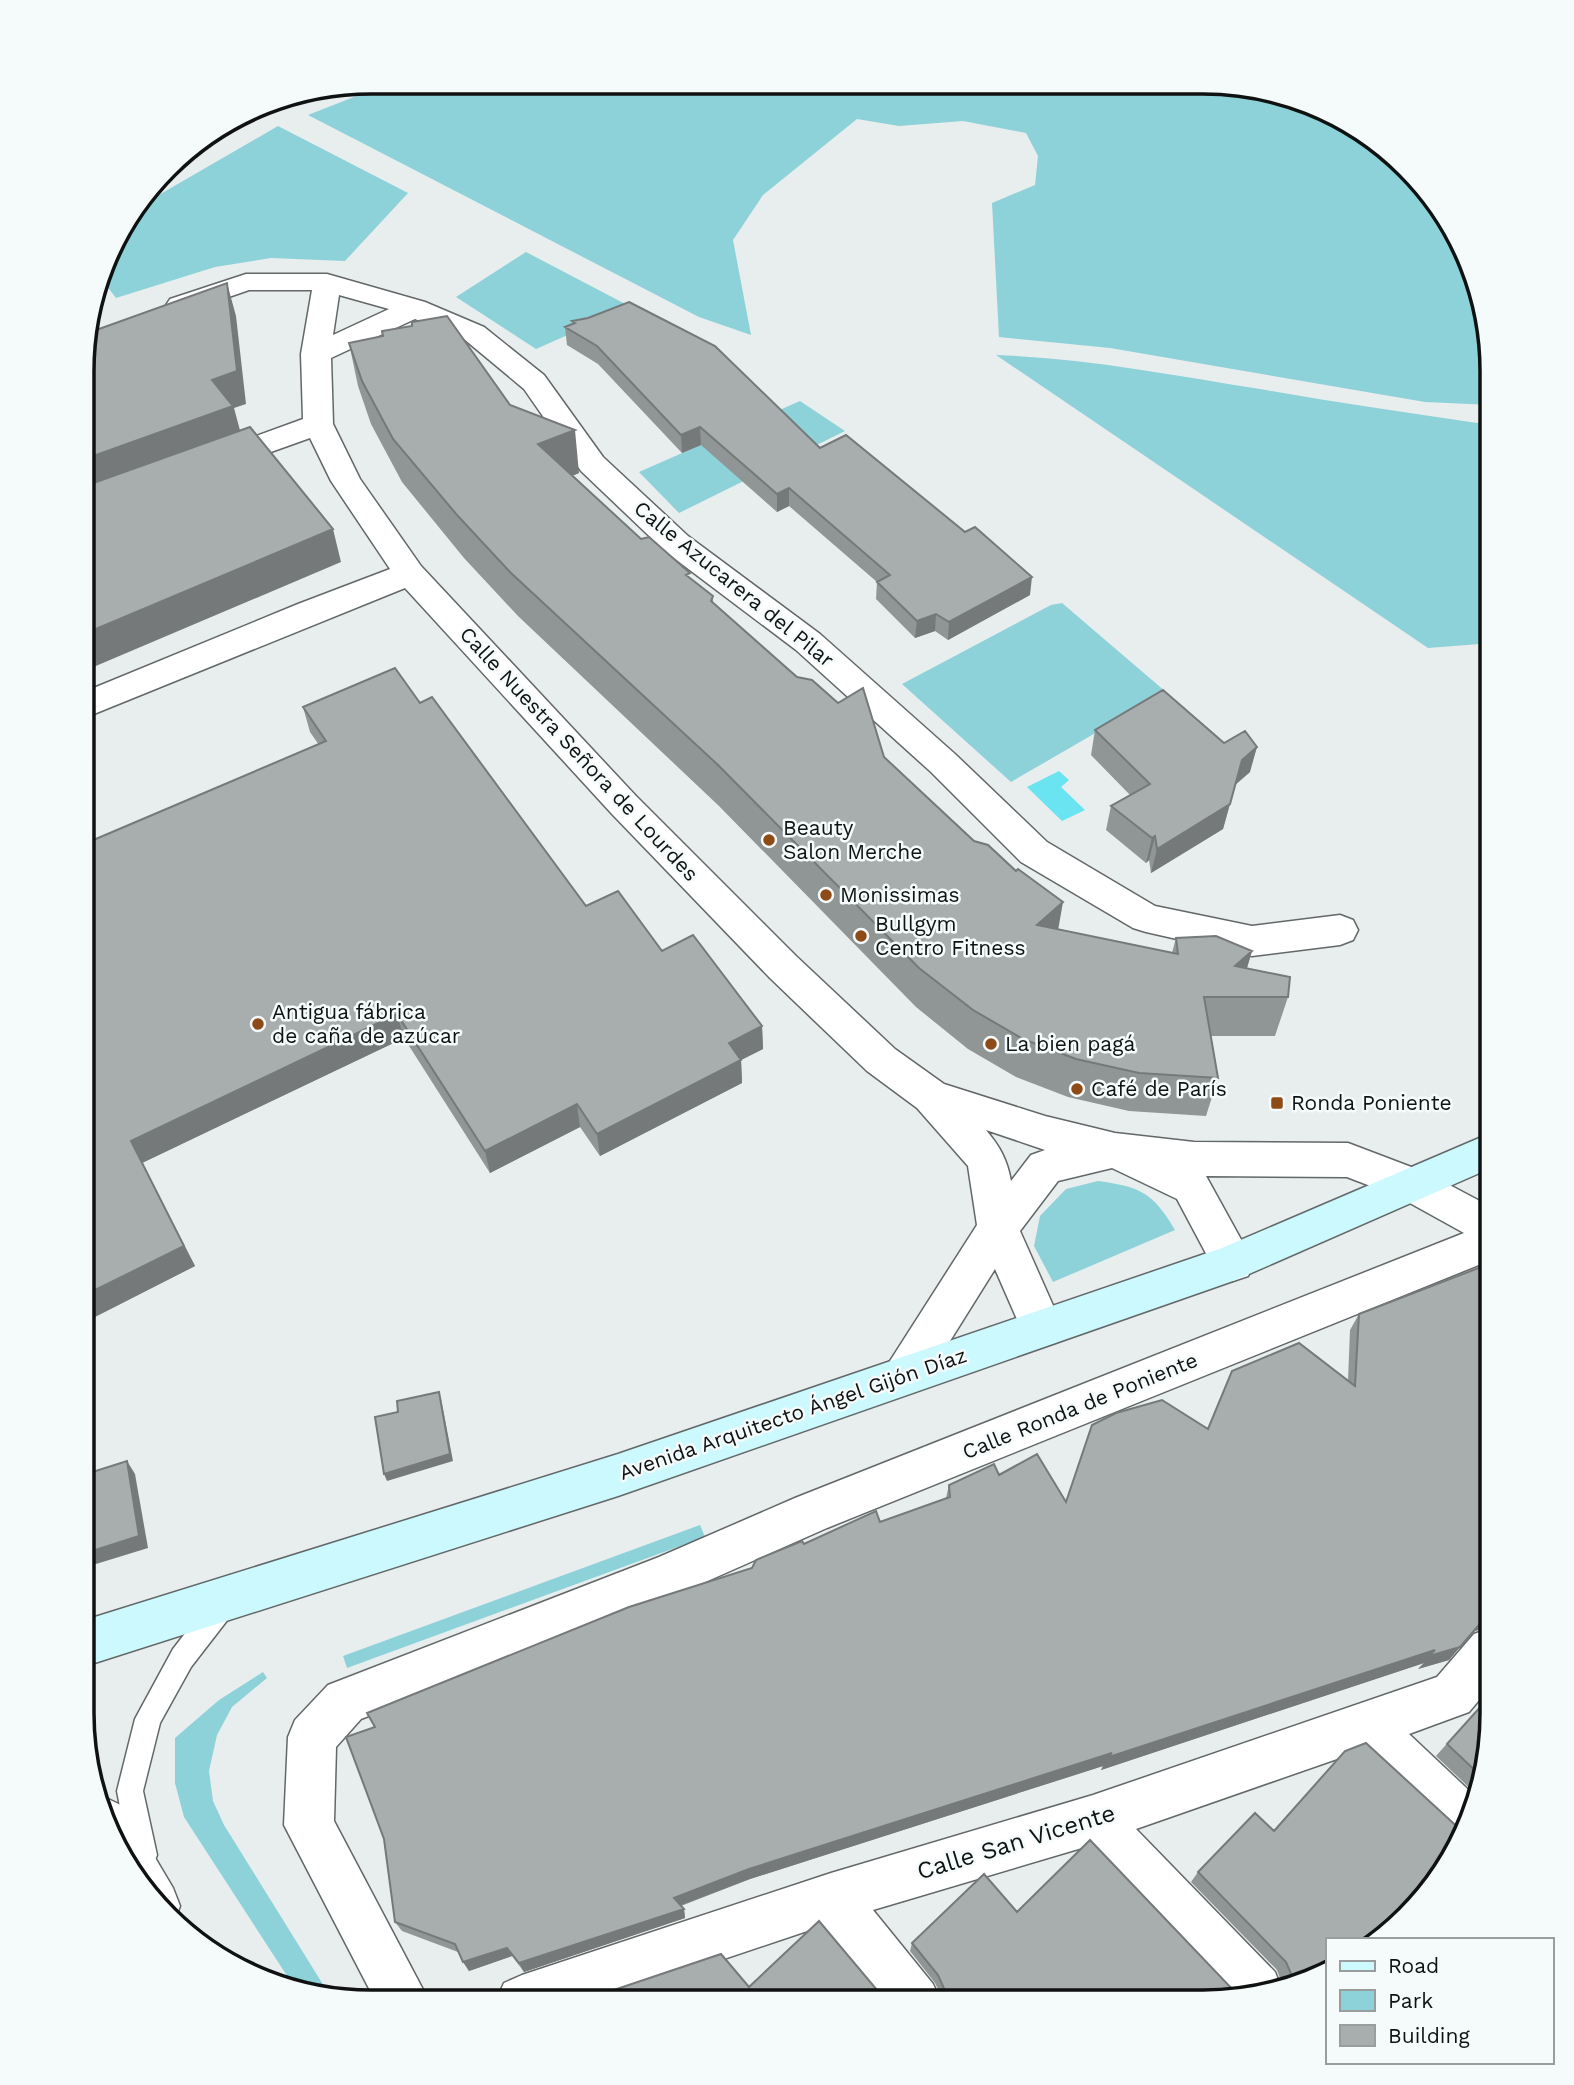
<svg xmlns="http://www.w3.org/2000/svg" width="1574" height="2085" viewBox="0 0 1574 2085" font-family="'Work Sans',sans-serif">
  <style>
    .green { fill: #8dd2d9 }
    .water { fill: #69e4f0 }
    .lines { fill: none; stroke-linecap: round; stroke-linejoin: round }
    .lane-casing { stroke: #626767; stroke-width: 3 }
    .street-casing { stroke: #626767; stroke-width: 3 }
    .secondary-casing { stroke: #626767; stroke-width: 3 }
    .lane { fill: #fff; fill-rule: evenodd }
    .street { fill: #fff; fill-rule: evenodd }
    .secondary { fill: #cbf9fe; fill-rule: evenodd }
    .wall { fill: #909596 }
    .shaded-wall { fill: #76797a }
    .building { fill: #a8adae; stroke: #76797a; stroke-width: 2 }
    .poi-dot { fill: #8c4b17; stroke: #f5fafb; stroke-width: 2.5 }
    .labels { text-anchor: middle; stroke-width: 5; stroke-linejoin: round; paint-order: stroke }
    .street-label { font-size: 21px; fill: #101212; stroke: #f5fafb }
    .poi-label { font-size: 21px; fill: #101212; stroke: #f5fafb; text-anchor: start }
    .near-street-label { font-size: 24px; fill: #101212; stroke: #f5fafb }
    .rim { fill: none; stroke: #101212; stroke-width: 3.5 }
  </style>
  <rect width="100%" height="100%" fill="#e8edee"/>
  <path class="green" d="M 392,82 L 1241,85 L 1313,104 L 1378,142 L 1462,243 L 1492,371 L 1492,405 L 1425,402 L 1110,348 L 999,337 L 992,203 L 1035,185 L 1038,156 L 1026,133 L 963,121 L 899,126 L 857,119 L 763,195 L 733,240 L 751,335 L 699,317 L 308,115 Z
    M 278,126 L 408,193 L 345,261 L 271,258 L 215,267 L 116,298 L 103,281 L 121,227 L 138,207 Z
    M 526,252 L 631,307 L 536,349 L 456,297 Z
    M 996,355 C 1085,358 1172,375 1260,389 C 1332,402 1404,412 1477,423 L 1492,423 L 1492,643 L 1428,648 Z
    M 800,401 L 845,431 L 679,513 L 639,472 Z
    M 1062,603 L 1166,692 L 1011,782 L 902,684 L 1051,605 Z
    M 1098,1181 C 1140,1187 1153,1192 1175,1230 L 1053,1282 L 1034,1246 L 1040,1216 L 1066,1189 Z
    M 700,1525 L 705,1537 L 347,1668 L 343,1656 Z
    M 263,1672 L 267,1678 L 232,1707 L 217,1735 L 209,1771 L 213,1801 L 224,1825 L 332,1999 L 293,1985 L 184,1817 L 175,1783 L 175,1738 L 219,1700 Z"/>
  <path class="water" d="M 1059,771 L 1069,780 L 1061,787 L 1085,810 L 1062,821 L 1027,787 Z"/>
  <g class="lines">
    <defs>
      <path id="lane" d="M 223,1593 L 232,1596 L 236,1605 L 232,1614 L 191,1667 L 160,1723 L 143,1791 L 157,1855 L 153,1865 L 143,1869 L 133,1865 L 129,1855 L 117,1791 L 135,1719 L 173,1649 L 214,1596 Z"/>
      <path id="street" d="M 246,274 L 327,274 L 425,302 L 484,327 L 544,375 L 603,457 L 688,536 L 820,634 L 955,754 L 1047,842 L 1155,906 L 1252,926 L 1340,915 L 1353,920 L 1358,930 L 1353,940 L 1340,945 L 1252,956 L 1146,932 L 1133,928 L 1021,862 L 931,772 L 796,650 L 666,552 L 581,471 L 524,389 L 464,339 L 415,319 L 331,358 L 333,424 L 360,479 L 421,566 L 636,796 L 796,956 L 895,1049 L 944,1084 L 1045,1116 L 1115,1133 L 1194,1142 L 1348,1143 L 1427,1173 L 1491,1207 L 1491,1260 L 827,1528 L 685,1591 L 361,1719 L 336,1747 L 334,1821 L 429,2001 L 375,2000 L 284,1825 L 288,1737 L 295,1720 L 328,1685 L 659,1557 L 795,1498 L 1464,1233 L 1399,1197 L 1347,1177 L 1206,1176 L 1254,1263 L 1248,1276 L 1233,1281 L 1218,1276 L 1177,1199 L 1112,1168 L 1058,1181 L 1020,1231 L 1063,1328 L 1057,1342 L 1042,1347 L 1027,1342 L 995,1269 L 920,1389 L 905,1395 L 890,1389 L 883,1375 L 890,1361 L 977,1225 L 968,1166 L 917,1108 L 867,1071 L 770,978 L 612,814 L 405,588 L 84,718 L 84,692 L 298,604 L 390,569 L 331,481 L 310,438 L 215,472 L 204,469 L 200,462 L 204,455 L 303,419 L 301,354 L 312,290 L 249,290 L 180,314 L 170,311 L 166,305 L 170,299 ZM 339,295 L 389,309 L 333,335 ZM 986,1130 L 1045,1150 L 1031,1155 L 1011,1181 C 1007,1159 1000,1147 986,1130 Z
        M 1491,1628 L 1491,1686 L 1469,1712 L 1409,1734 L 1478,1799 L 1458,1844 L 1451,1840 L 1357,1752 L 1136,1829 L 1275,1972 L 1280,1985 L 1228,1997 L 1085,1847 L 873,1910 L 933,1984 L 941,2002 L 882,2002 L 822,1926 L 599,2001 L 496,2001 L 504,1983 L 522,1975 L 831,1873 L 1093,1795 L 1437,1677 L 1474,1634 Z
        M 108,1799 L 125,1807 L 173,1888 L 180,1906 L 174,1922 L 154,1905 L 112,1842 L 103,1802 Z"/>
      <path id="secondary" d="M 1491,1133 L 1491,1168 L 1233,1281 L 618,1496 L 82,1667 L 82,1621 L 618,1454 L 1222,1248 Z"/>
    </defs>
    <use href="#lane" class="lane-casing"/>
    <use href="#street" class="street-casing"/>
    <use href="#secondary" class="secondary-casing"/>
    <use href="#lane" class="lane"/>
    <use href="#street" class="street"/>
    <use href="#secondary" class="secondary"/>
  </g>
  <path class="wall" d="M 572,321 L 820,448 L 1030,595 L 948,640 L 935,631 L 915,638 L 876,599 L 877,582 L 789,506 L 777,512 L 701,445 L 682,453 L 598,364 L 567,345 L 565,327 L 573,324 Z
    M 349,343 L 510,405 L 579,473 L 572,476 L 641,539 L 713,596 L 713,603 L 884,757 L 1058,929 L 1172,953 L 1176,938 L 1252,951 L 1247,968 L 1288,997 L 1275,1036 L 1211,1036 L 1218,1078 L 1206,1116 L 1129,1111 L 1068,1097 L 1016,1077 L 968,1049 L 916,1007 L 719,806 L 518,616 L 464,558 L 402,482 L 371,424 L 358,386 Z
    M 420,703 L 586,906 L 662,951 L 762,1026 L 763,1049 L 741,1060 L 742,1083 L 600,1156 L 580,1127 L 490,1173 L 404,1038 L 142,1163 L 195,1266 L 83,1323 L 84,844 L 319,745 L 310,732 L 303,707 Z
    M 1095,730 L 1250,772 L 1235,785 L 1223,829 L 1151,873 L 1149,860 L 1146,863 L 1106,830 L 1111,806 L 1130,795 L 1091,755 Z
    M 1491,1266 L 1491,1626 L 1490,1626 L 1472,1632 L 1449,1660 L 1418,1669 L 1424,1663 L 1101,1770 L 1103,1766 L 750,1879 L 681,1906 L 684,1909 L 685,1918 L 524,1972 L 512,1956 L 469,1971 L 458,1952 L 402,1931 L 395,1922 L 375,1727 L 752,1568 L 804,1544 L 880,1522 L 946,1498 L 949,1485 L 999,1475 L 1066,1502 L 1208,1429 L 1348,1380 L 1350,1330 L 1359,1314 Z
    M 1491,1694 L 1491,1733 L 1478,1796 L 1436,1756 Z
    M 1274,1831 L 1461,1832 L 1327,1974 L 1203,2003 L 546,2001 L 543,1996 L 596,1996 L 749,1987 L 882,1996 L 942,1997 L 935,1983 L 910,1951 L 912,1943 L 1017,1912 L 1234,1991 L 1281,1981 L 1277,1970 L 1191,1882 L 1198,1872 Z"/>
  <path class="shaded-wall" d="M 227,283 L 236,316 L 246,404 L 234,408 L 242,438 L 84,496 L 85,459 L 212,380 Z
    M 700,427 L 701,445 L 682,453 L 681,435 Z
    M 575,430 L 579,473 L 543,488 L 538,444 Z
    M 789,488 L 789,506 L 777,512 L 777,494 Z
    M 333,529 L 341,562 L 84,671 L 84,634 Z
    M 1032,577 L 1030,595 L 948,640 L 949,622 Z
    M 936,614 L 935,631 L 915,638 L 917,621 Z
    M 1257,747 L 1250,772 L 1235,785 L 1242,760 Z
    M 1230,804 L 1223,829 L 1151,873 L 1157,849 Z
    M 1155,836 L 1149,860 L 1146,863 L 1152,838 Z
    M 1063,902 L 1056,942 L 1037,925 Z
    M 1252,951 L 1240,991 L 1235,966 Z
    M 397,1014 L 404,1038 L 142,1163 L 195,1266 L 83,1323 L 83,1296 L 131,1141 Z
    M 762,1026 L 763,1049 L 741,1060 L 742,1083 L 600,1156 L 597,1134 L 729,1043 Z
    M 577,1104 L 580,1127 L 490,1173 L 485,1151 Z
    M 439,1392 L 441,1399 L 453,1461 L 387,1481 L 384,1474 Z
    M 127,1461 L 135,1474 L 148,1548 L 83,1568 L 83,1554 Z
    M 1491,1616 L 1491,1624 L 1490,1626 L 1472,1632 L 1484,1619 Z
    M 1460,1647 L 1449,1660 L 1418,1669 L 1424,1663 L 1101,1770 L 1103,1766 L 750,1879 L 676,1907 L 674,1898 L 749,1869 L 1435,1650 Z
    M 684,1909 L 685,1918 L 524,1972 L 519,1963 Z
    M 507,1948 L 512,1956 L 469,1971 L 463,1962 Z"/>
  <path class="building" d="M 227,283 L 237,371 L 212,380 L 233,406 L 85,459 L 85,334 Z
    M 629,302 L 715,346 L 820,448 L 846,435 L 965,532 L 975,527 L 1032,577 L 949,622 L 936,614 L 917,621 L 877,582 L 890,575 L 789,488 L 777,494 L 700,427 L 681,435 L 597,346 L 565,327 L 575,323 L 572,321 L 588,318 Z
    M 447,316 L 510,405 L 575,430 L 538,444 L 641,539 L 649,537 L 690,573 L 686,575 L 713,596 L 711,601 L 797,677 L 812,680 L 838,703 L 863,688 L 884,757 L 974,841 L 988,845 L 1016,871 L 1018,869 L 1063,902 L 1037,925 L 1178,954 L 1176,938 L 1216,936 L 1252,951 L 1235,966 L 1290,977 L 1288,997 L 1204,997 L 1218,1078 L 1139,1073 L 1076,1059 L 1023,1039 L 973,1010 L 919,968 L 718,765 L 511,573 L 457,515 L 393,439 L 362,381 L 349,343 L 383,336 L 382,331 L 412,326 L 412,322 Z
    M 250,427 L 333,529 L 84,634 L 85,486 Z
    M 395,668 L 420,703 L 432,697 L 586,906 L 618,891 L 662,951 L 693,935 L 762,1026 L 729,1043 L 741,1060 L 597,1134 L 577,1104 L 485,1151 L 397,1014 L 131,1141 L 184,1246 L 83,1296 L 84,844 L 326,741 L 303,707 Z
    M 1163,690 L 1224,743 L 1245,731 L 1257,747 L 1242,760 L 1230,804 L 1157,849 L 1155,836 L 1152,838 L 1111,806 L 1150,784 L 1095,730 Z
    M 1489,1264 L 1491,1266 L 1491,1616 L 1484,1619 L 1460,1647 L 1429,1656 L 1435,1650 L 1106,1758 L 1112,1753 L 749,1869 L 674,1898 L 684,1909 L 519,1963 L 507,1948 L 463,1962 L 455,1944 L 395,1922 L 384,1839 L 346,1737 L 375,1727 L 367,1713 L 629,1607 L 752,1568 L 756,1560 L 802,1541 L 804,1544 L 876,1511 L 880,1522 L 950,1497 L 949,1485 L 994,1464 L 999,1475 L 1037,1454 L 1066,1502 L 1092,1425 L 1116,1413 L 1162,1400 L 1208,1429 L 1232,1371 L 1299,1343 L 1355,1386 L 1359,1314 Z
    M 439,1392 L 450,1454 L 384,1474 L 375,1417 L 398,1412 L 397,1401 Z
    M 127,1461 L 139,1536 L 83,1554 L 83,1475 Z
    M 1491,1695 L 1491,1733 L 1482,1777 L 1447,1744 Z
    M 1366,1743 L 1464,1833 L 1443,1874 L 1394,1931 L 1380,1940 L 1327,1940 L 1327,1974 L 1203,2003 L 547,2001 L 543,1996 L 596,1996 L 721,1954 L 749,1987 L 819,1921 L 882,1996 L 944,1997 L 946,1993 L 938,1975 L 912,1943 L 984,1874 L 1017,1912 L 1090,1840 L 1234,1991 L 1290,1980 L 1292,1976 L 1286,1962 L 1198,1872 L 1255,1813 L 1274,1831 L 1345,1751 Z"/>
  <g class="poi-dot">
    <circle cx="769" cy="840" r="7"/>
    <circle cx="826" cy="895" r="7"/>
    <circle cx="861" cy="936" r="7"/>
    <circle cx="258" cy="1024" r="7"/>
    <circle cx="991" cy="1044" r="7"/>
    <circle cx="1077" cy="1089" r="7"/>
    <rect x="1270" y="1096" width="14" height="14" rx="3.5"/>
  </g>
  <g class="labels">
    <g class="street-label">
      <text transform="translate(734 584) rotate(39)" y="7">Calle Azucarera del Pilar</text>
      <text transform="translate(579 754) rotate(47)" y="7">Calle Nuestra Señora de Lourdes</text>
      <text transform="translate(1080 1406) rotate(-22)" y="7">Calle Ronda de Poniente</text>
      <text transform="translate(793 1414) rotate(-19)" y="7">Avenida Arquitecto Ángel Gijón Díaz</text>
    </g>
    <g class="poi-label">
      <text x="783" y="835">Beauty<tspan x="783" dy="24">Salon Merche</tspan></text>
      <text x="840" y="902">Monissimas</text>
      <text x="875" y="931">Bullgym<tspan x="875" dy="24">Centro Fitness</tspan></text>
      <text x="272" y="1019">Antigua fábrica<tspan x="272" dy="24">de caña de azúcar</tspan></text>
      <text x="1005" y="1051">La bien pagá</text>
      <text x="1091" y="1096">Café de París</text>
      <text x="1291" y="1110">Ronda Poniente</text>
    </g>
    <g class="near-street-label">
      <text transform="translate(1016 1842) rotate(-17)" y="8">Calle San Vicente</text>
    </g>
  </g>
  <path d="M0 0H1574V2085H0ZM371 94H1203A277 277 0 0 1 1480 371V1713A277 277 0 0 1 1203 1990H371A277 277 0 0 1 94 1713V371A277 277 0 0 1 371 94Z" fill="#f5fafb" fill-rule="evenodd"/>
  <path class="rim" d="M371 94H1203A277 277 0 0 1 1480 371V1713A277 277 0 0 1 1203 1990H371A277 277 0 0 1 94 1713V371A277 277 0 0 1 371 94Z"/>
  <rect x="1326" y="1938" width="228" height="126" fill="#f5fafb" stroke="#999d9e" stroke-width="2"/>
  <rect x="1340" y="1961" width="35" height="10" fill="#cbf9fe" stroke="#999d9e" stroke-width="2"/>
  <text x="1388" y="1973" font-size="21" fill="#101212">Road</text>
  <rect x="1340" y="1990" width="35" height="21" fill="#8dd2d9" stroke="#999d9e" stroke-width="2"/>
  <text x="1388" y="2008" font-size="21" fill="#101212">Park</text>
  <rect x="1340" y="2025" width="35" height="21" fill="#a8adae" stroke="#999d9e" stroke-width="2"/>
  <text x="1388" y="2043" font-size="21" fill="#101212">Building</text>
</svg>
